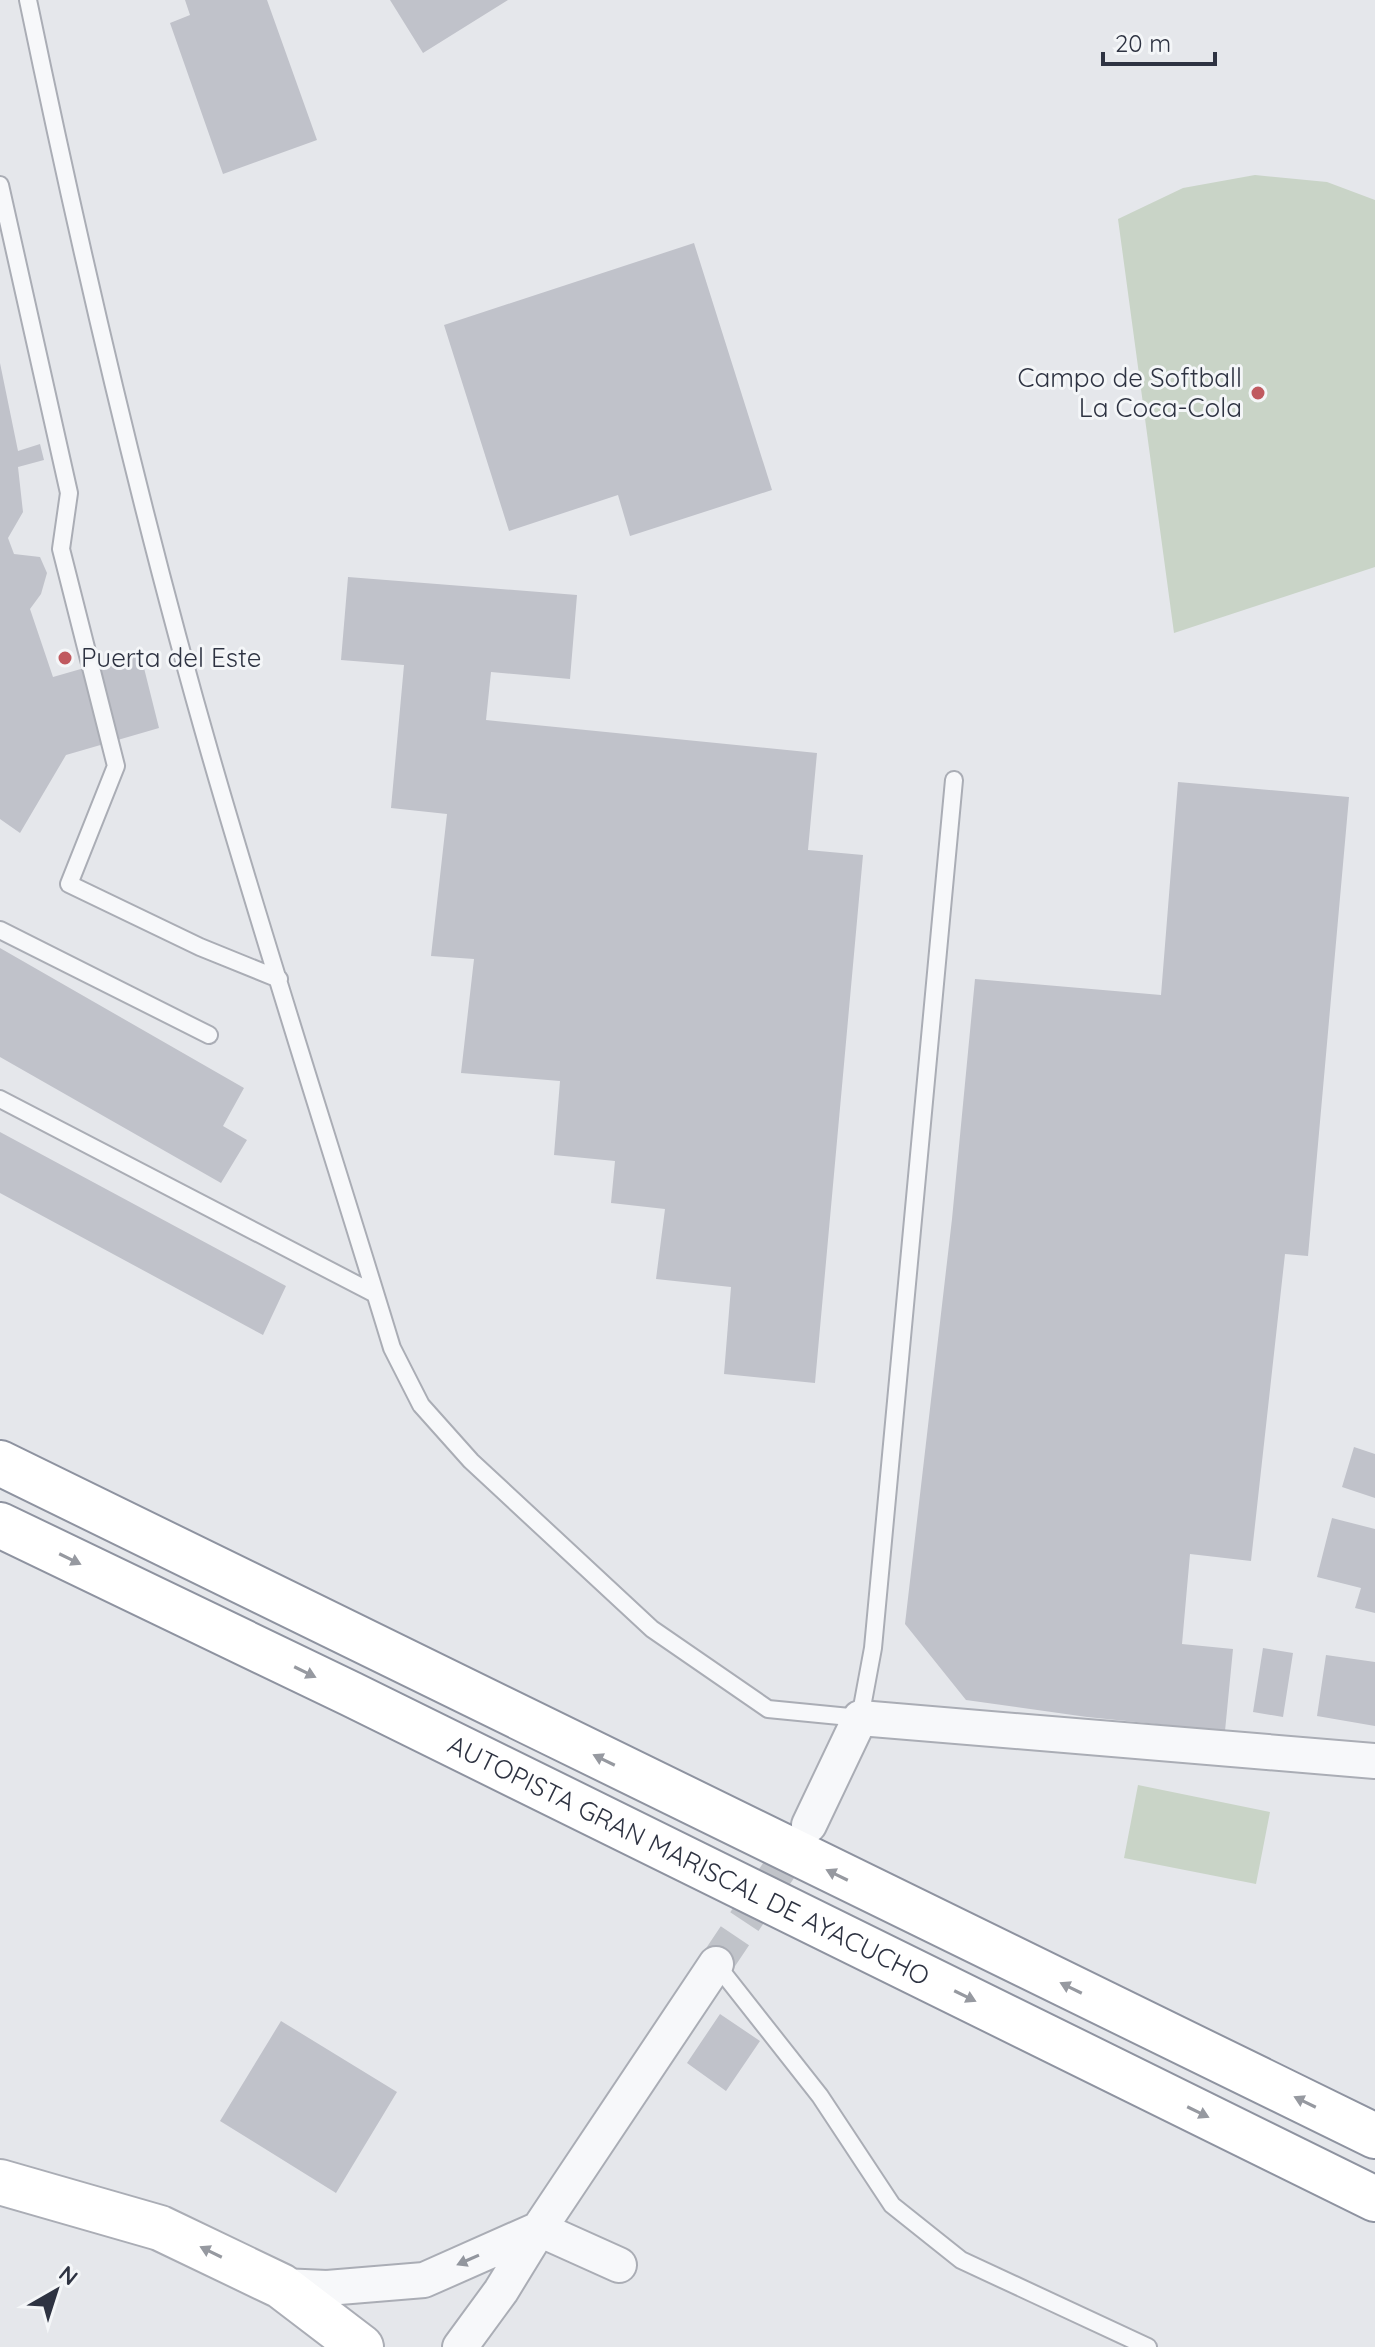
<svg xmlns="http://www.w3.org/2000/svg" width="1375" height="2347" viewBox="0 0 1375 2347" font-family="Quicksand,sans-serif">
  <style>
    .green { fill: #c9d4c7 }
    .building { fill: #c0c2ca }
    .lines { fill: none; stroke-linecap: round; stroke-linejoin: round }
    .minor-tunnel { stroke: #c0c3c9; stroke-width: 34; stroke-dasharray: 34 17; stroke-linecap: butt }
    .service-casing { stroke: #aaadb5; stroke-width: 20 }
    .minor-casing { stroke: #aaadb5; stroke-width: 38 }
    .secondary-casing { stroke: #aaadb5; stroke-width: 48 }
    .trunk-casing { stroke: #8e93a0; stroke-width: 48 }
    .service { stroke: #f7f8fa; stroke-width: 16 }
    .minor { stroke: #f7f8fa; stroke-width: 34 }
    .secondary { stroke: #fff; stroke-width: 44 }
    .trunk { stroke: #fff; stroke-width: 44 }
    .oneway { fill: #9699a0 }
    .oneway2 { fill: #92969e }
    .poi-dot { fill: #c0595f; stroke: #f4f6f8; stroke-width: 3 }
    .labels { text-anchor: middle; stroke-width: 6; stroke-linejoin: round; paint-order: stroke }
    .poi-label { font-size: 26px; fill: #2e3342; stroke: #f4f6f8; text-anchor: end }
    .street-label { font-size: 26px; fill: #2e3342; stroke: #f4f6f8 }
  </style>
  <rect width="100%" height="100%" fill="#e5e7eb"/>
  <path class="green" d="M 1255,175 L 1327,182 L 1375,200 L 1375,567 L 1174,633 L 1118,219 L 1183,188 Z
    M 1138,1785 L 1270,1812 L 1256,1884 L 1124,1858 Z"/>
  <path class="building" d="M 185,0 L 267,0 L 317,140 L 223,174 L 170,23 L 190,15 Z
    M 390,0 L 508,0 L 423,53 Z
    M 694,243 L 772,490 L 630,536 L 618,495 L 509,531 L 444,325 Z
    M 0,363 L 18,451 L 40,444 L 44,460 L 18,467 L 23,512 L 8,538 L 14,554 L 40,557 L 47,573 L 41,594 L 30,609 L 53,677 L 140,652 L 159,728 L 66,755 L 20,833 L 0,819 Z
    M 348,577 L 577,595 L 570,679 L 491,672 L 486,720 L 817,753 L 808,850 L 863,855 L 815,1383 L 724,1374 L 731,1287 L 656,1279 L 665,1209 L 611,1203 L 615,1161 L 554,1155 L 560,1081 L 461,1073 L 474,959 L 431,956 L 447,814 L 391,808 L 404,665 L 341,660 Z
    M 1178,782 L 1349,797 L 1308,1256 L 1285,1254 L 1251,1561 L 1190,1554 L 1182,1644 L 1233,1649 L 1225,1731 L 1087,1717 L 966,1700 L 905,1624 L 952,1219 L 975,979 L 1161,995 Z
    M 0,948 L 244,1088 L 223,1126 L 247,1140 L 221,1183 L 0,1057 Z
    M 0,1132 L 286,1286 L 263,1335 L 0,1193 Z
    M 1354,1447 L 1375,1454 L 1375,1498 L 1342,1487 Z
    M 1332,1518 L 1375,1529 L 1375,1613 L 1355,1608 L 1361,1588 L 1317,1577 Z
    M 1263,1648 L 1293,1653 L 1283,1717 L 1253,1712 Z
    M 1326,1655 L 1375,1662 L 1375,1726 L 1317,1716 Z
    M 720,2014 L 760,2041 L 726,2091 L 687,2063 Z
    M 281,2021 L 397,2092 L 336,2193 L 220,2121 Z"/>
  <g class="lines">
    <path class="minor-tunnel" d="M 716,1964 L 805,1831"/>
    <defs>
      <path id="service" d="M 28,0 C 81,255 139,507 211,757 C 268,955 332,1151 392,1348 L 421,1405 L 471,1461 L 652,1629 L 768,1709 L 860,1718 L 873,1648 L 954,780
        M 0,185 L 69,493 L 61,549 L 116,766 L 69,884 L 200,947 L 279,979
        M 0,930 L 209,1035
        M 0,1099 L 375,1294
        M 716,1964 L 820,2096 L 892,2205 L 961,2260 L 1148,2347"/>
      <path id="minor" d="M 809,1825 L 860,1718 L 1375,1761
        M 281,2286 L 327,2288 L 424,2280 L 539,2229 L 619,2265
        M 460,2347 L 501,2291 L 539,2229 L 716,1964"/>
      <path id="secondary" d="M 0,2182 L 160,2228 L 281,2286 L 361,2347"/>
      <g id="trunk">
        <path d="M 0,1463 L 1375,2136"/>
        <path id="s1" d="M 0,1525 L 351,1694 L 1375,2199"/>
      </g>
    </defs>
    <use href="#service" class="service-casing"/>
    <use href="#minor" class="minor-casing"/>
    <use href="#secondary" class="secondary-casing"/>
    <use href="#trunk" class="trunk-casing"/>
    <use href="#service" class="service"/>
    <use href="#minor" class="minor"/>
    <use href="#secondary" class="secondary"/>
    <use href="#trunk" class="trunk"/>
  </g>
  <defs><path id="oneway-solid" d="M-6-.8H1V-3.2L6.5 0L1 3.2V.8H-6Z" transform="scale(2)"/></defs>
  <g class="oneway">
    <use href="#oneway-solid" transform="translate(70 1559) rotate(26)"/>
    <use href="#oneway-solid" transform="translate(305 1672) rotate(26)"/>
    <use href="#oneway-solid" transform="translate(604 1760) rotate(-154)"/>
    <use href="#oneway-solid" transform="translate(837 1875) rotate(-154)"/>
    <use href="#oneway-solid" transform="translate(1071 1988) rotate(-154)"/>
    <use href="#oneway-solid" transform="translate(965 1996) rotate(26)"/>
    <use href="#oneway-solid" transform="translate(1305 2102) rotate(-154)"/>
    <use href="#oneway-solid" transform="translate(1198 2112) rotate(26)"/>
    <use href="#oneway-solid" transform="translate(211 2252) rotate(-154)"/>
  </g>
  <use class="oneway2" href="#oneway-solid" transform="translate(468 2260) rotate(156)"/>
  <g class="poi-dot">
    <circle cx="1258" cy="393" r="8"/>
    <circle cx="65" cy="658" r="8"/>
  </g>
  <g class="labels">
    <g class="poi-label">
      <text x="1242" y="387">Campo de Softball<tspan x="1242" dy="30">La Coca-Cola</tspan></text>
      <text x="81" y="667" text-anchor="start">Puerta del Este</text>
    </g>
    <g class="street-label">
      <text dy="9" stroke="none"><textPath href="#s1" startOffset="766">AUTOPISTA GRAN MARISCAL DE AYACUCHO</textPath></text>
    </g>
  </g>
  <g transform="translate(56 2291) rotate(39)" stroke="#f4f6f8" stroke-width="6" paint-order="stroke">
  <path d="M0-6L14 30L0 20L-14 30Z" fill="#2e3342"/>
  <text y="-12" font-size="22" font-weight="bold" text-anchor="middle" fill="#2e3342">N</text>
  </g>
  <path d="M1103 52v12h112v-12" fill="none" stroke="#2e3342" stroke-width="4"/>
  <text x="1115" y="52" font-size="24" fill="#2e3342" stroke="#f4f6f8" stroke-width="6" paint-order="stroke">20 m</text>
</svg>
